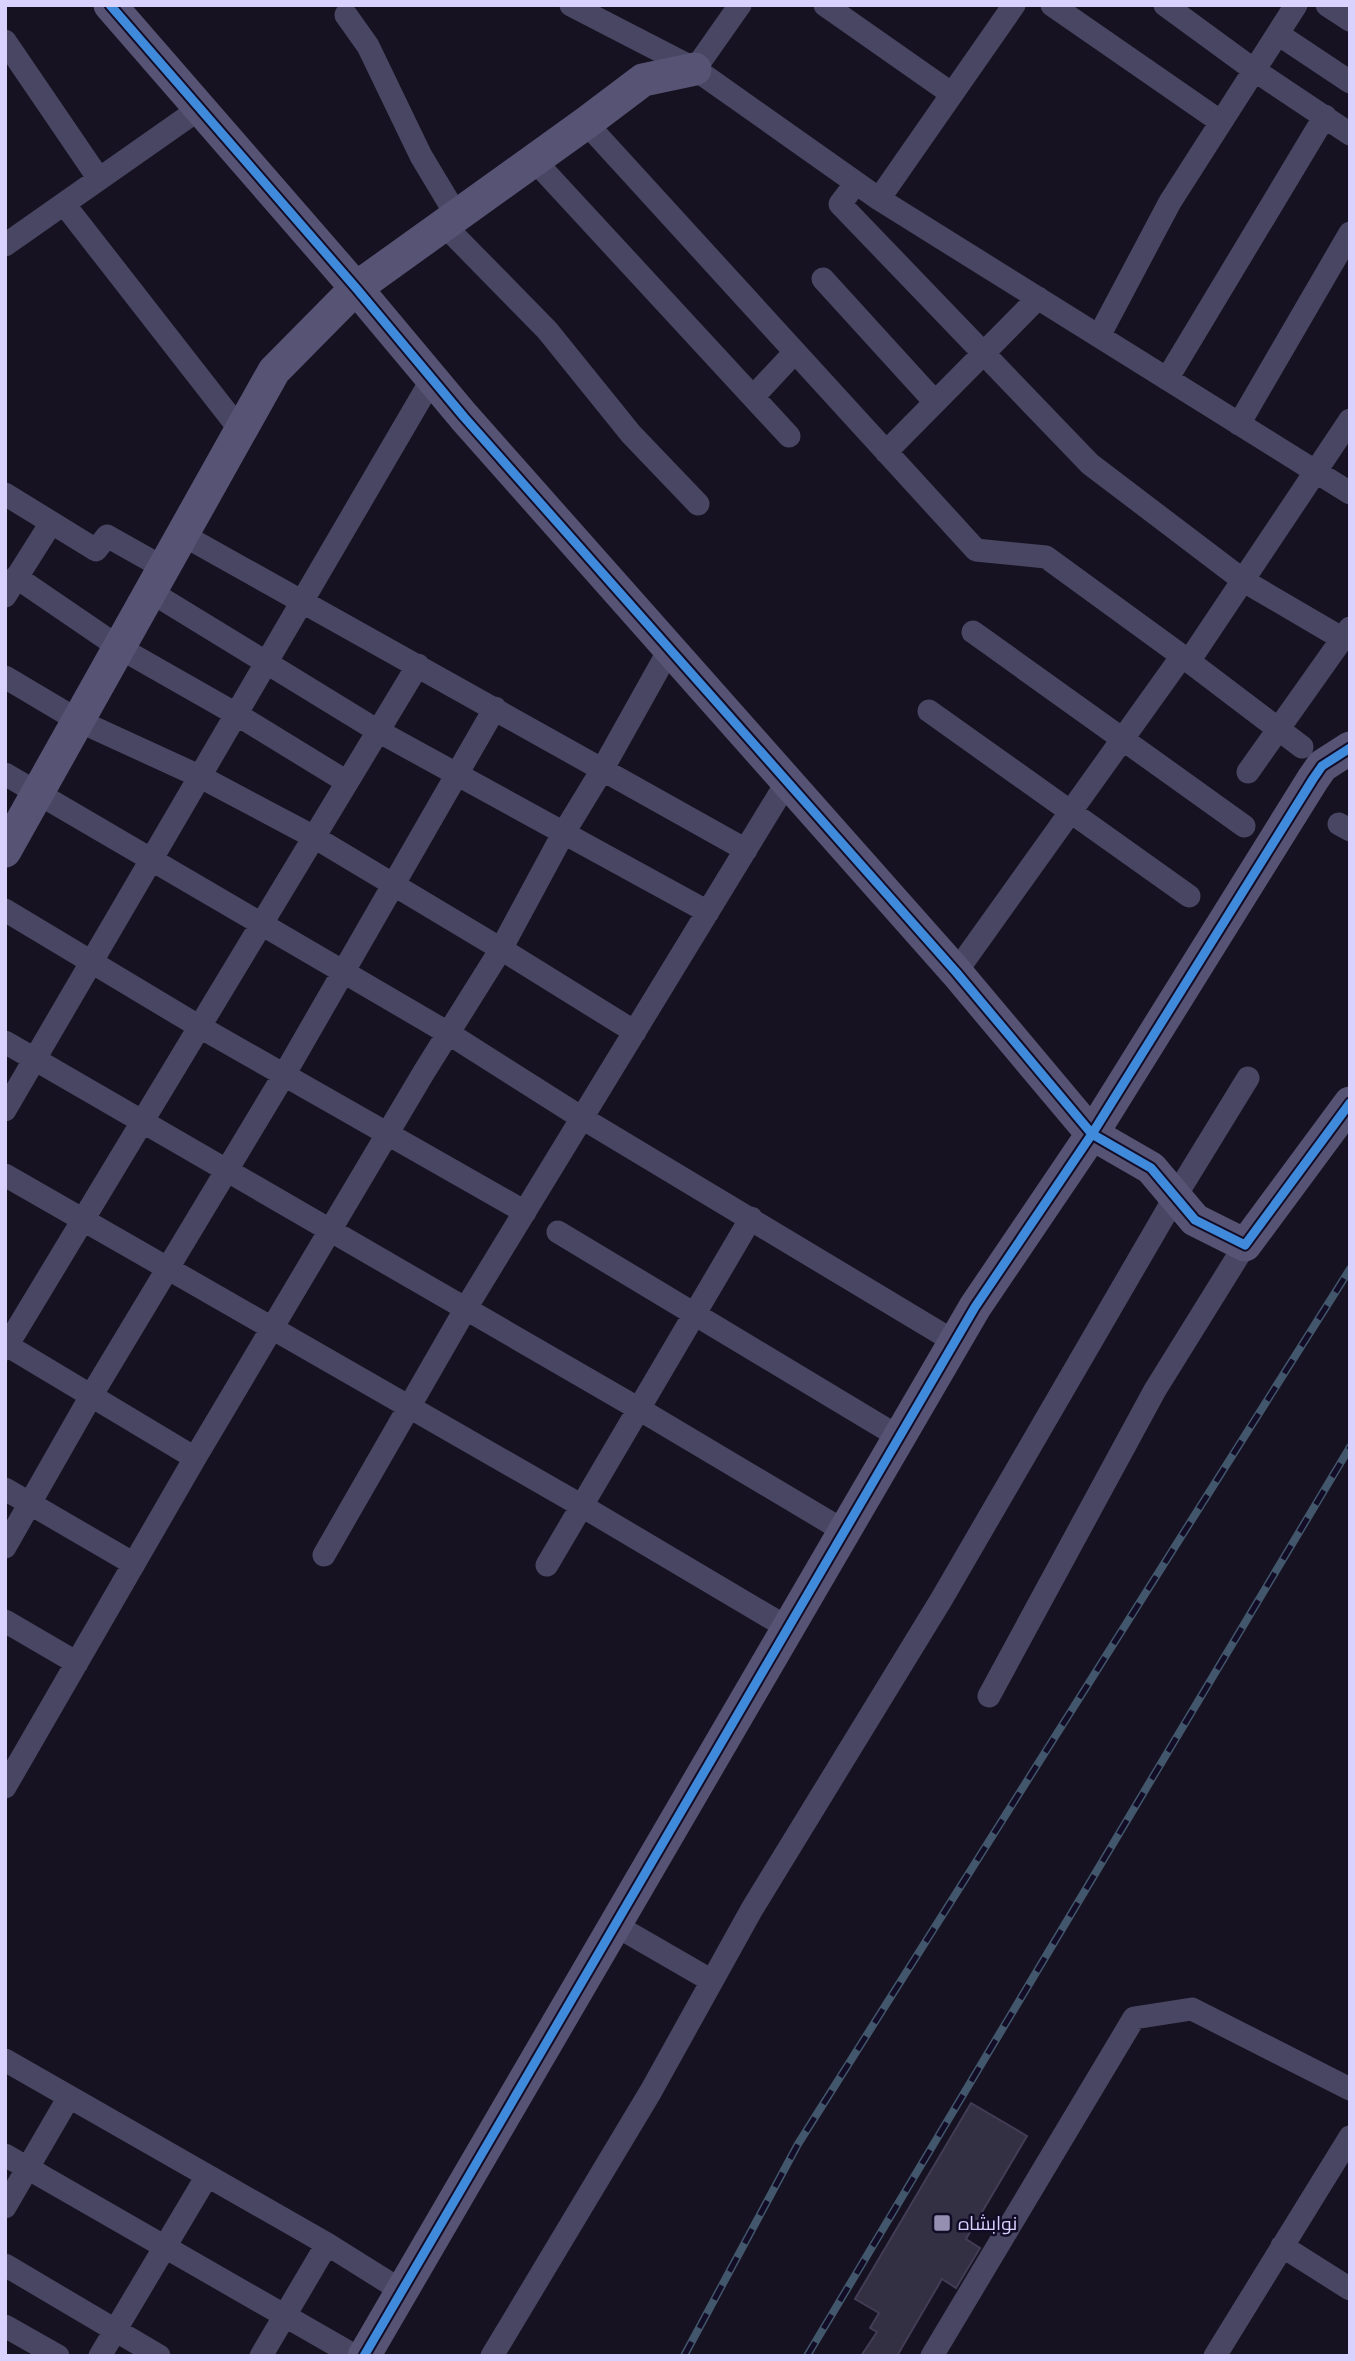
<svg xmlns="http://www.w3.org/2000/svg" width="1355" height="2361" viewBox="0 0 1355 2361" font-family="'Varela Round',Cairo,sans-serif">
  <style>
    .building { fill: #343043; stroke: #423c55; stroke-width: 2 }
    .lines { fill: none; stroke-linecap: round; stroke-linejoin: round }
    .street { stroke: #484662; stroke-width: 23 }
    .secondary { stroke: #575374; stroke-width: 33 }
    .rail-casing { stroke: #42566c; stroke-width: 8 }
    .rail { stroke: #120c27; stroke-width: 5; stroke-dasharray: 16; stroke-linecap: butt }
    .cycleway-casing { stroke: #120c27; stroke-width: 13 }
    .cycleway { stroke: #408adc; stroke-width: 9 }
    .poi-dot { fill: #958fb1; stroke: #120c27; stroke-width: 2.5 }
    .labels { text-anchor: middle; stroke-width: 5; stroke-linejoin: round; paint-order: stroke }
    .poi-label { font-size: 19px; fill: #d9d2ff; stroke: #120c27; text-anchor: start }
  </style>
  <rect width="100%" height="100%" fill="#161221"/>
  <path class="building" d="M 971,2103 L 1027,2136 L 966,2239 L 980,2248 L 956,2288 L 942,2279 L 897,2356 L 861,2356 L 877,2332 L 870,2328 L 879,2313 L 855,2299 Z"/>
  <g class="lines">
    <path class="street" d="M 571,5 L 695,69 L 879,199 L 1350,493
      M 825,5 L 952,94
      M 1052,5 L 1221,122
      M 1165,5 L 1254,70 L 1350,134
      M 1327,5 L 1350,20
      M 346,15 L 368,46 L 421,156 L 457,216
      M 1278,34 L 1350,82
      M 5,41 L 99,179
      M 695,69 L 740,5
      M 586,123 L 976,550 L 1046,557 L 1182,656 L 1302,747
      M 534,160 L 789,436
      M 856,183 L 840,204 L 1090,464 L 1244,581 L 1343,639
      M 879,199 L 1014,5
      M 64,204 L 241,431
      M 444,225 L 547,330 L 631,434 L 698,504
      M 5,245 L 199,109
      M 823,279 L 935,402
      M 1099,336 L 1170,202 L 1296,5
      M 1167,379 L 1325,116
      M 753,397 L 795,352
      M 1239,424 L 1350,233
      M 886,452 L 1038,298
      M 5,494 L 96,550 L 107,536 L 164,568
      M 183,535 L 746,850
      M 16,577 L 120,648 L 236,714 L 347,782
      M 151,592 L 378,731 L 708,912
      M 5,596 L 51,523
      M 973,632 L 1244,826
      M 1189,661 L 1350,420
      M 5,677 L 79,721 L 199,776 L 314,837 L 501,949 L 635,1032
      M 929,711 L 1189,896
      M 1248,772 L 1350,628
      M 5,774 L 448,1033 L 582,1118 L 955,1342
      M 1339,824 L 1350,830
      M 5,910 L 200,1027 L 525,1212
      M 956,972 L 1182,656
      M 5,1042 L 639,1409 L 844,1531
      M 5,1110 L 432,379
      M 5,1175 L 582,1506 L 788,1628
      M 558,1232 L 899,1437
      M 5,1344 L 195,1458
      M 5,1349 L 418,665
      M 5,1489 L 134,1564
      M 5,1547 L 91,1396 L 284,1075 L 495,708
      M 324,1555 L 466,1308 L 787,782
      M 547,1565 L 751,1218
      M 5,1621 L 77,1663
      M 989,1696 L 1155,1390 L 1245,1245
      M 5,1787 L 195,1458 L 424,1072 L 501,949 L 563,834 L 602,770 L 669,650
      M 615,1925 L 712,1981
      M 5,2060 L 327,2244 L 402,2291
      M 5,2155 L 355,2356
      M 5,2207 L 69,2097
      M 1282,2246 L 1350,2289
      M 5,2265 L 159,2356
      M 5,2326 L 58,2356
      M 100,2356 L 207,2176
      M 261,2356 L 327,2244
      M 492,2356 L 651,2091 L 752,1909 L 941,1600 L 1175,1197 L 1248,1078
      M 932,2356 L 1134,2018 L 1192,2009 L 1350,2089
      M 1215,2356 L 1350,2137"/>
    <path class="secondary" d="M 110,5 L 356,288 L 464,417 L 956,972 L 1092,1134 L 1151,1168 L 1195,1220 L 1245,1245 L 1350,1103
      M 5,851 L 274,371 L 356,288 L 586,123 L 643,80 L 695,69
      M 364,2356 L 975,1307 L 1092,1134 L 1313,779 L 1322,766 L 1350,748"/>
    <defs>
      <path id="rail" d="M 684,2356 L 798,2144 L 1350,1269
        M 807,2356 L 1350,1447"/>
    </defs>
    <use href="#rail" class="rail-casing"/>
    <use href="#rail" class="rail"/>
    <defs>
      <path id="cycleway" d="M 110,5 L 356,288 L 464,417 L 956,972 L 1092,1134 L 1151,1168 L 1195,1220 L 1245,1245 L 1350,1103
        M 364,2356 L 975,1307 L 1092,1134 L 1313,779 L 1322,766 L 1350,748"/>
    </defs>
    <use href="#cycleway" class="cycleway-casing"/>
    <use href="#cycleway" class="cycleway"/>
  </g>
  <rect class="poi-dot" x="933" y="2214" width="18" height="18" rx="3.5"/>
  <g class="labels">
    <g class="poi-label">
      <text x="958" y="2230">نوابشاہ</text>
    </g>
  </g>
  <rect width="1355" height="2361" fill="none" stroke="#d9d2ff" stroke-width="14"/>
</svg>
